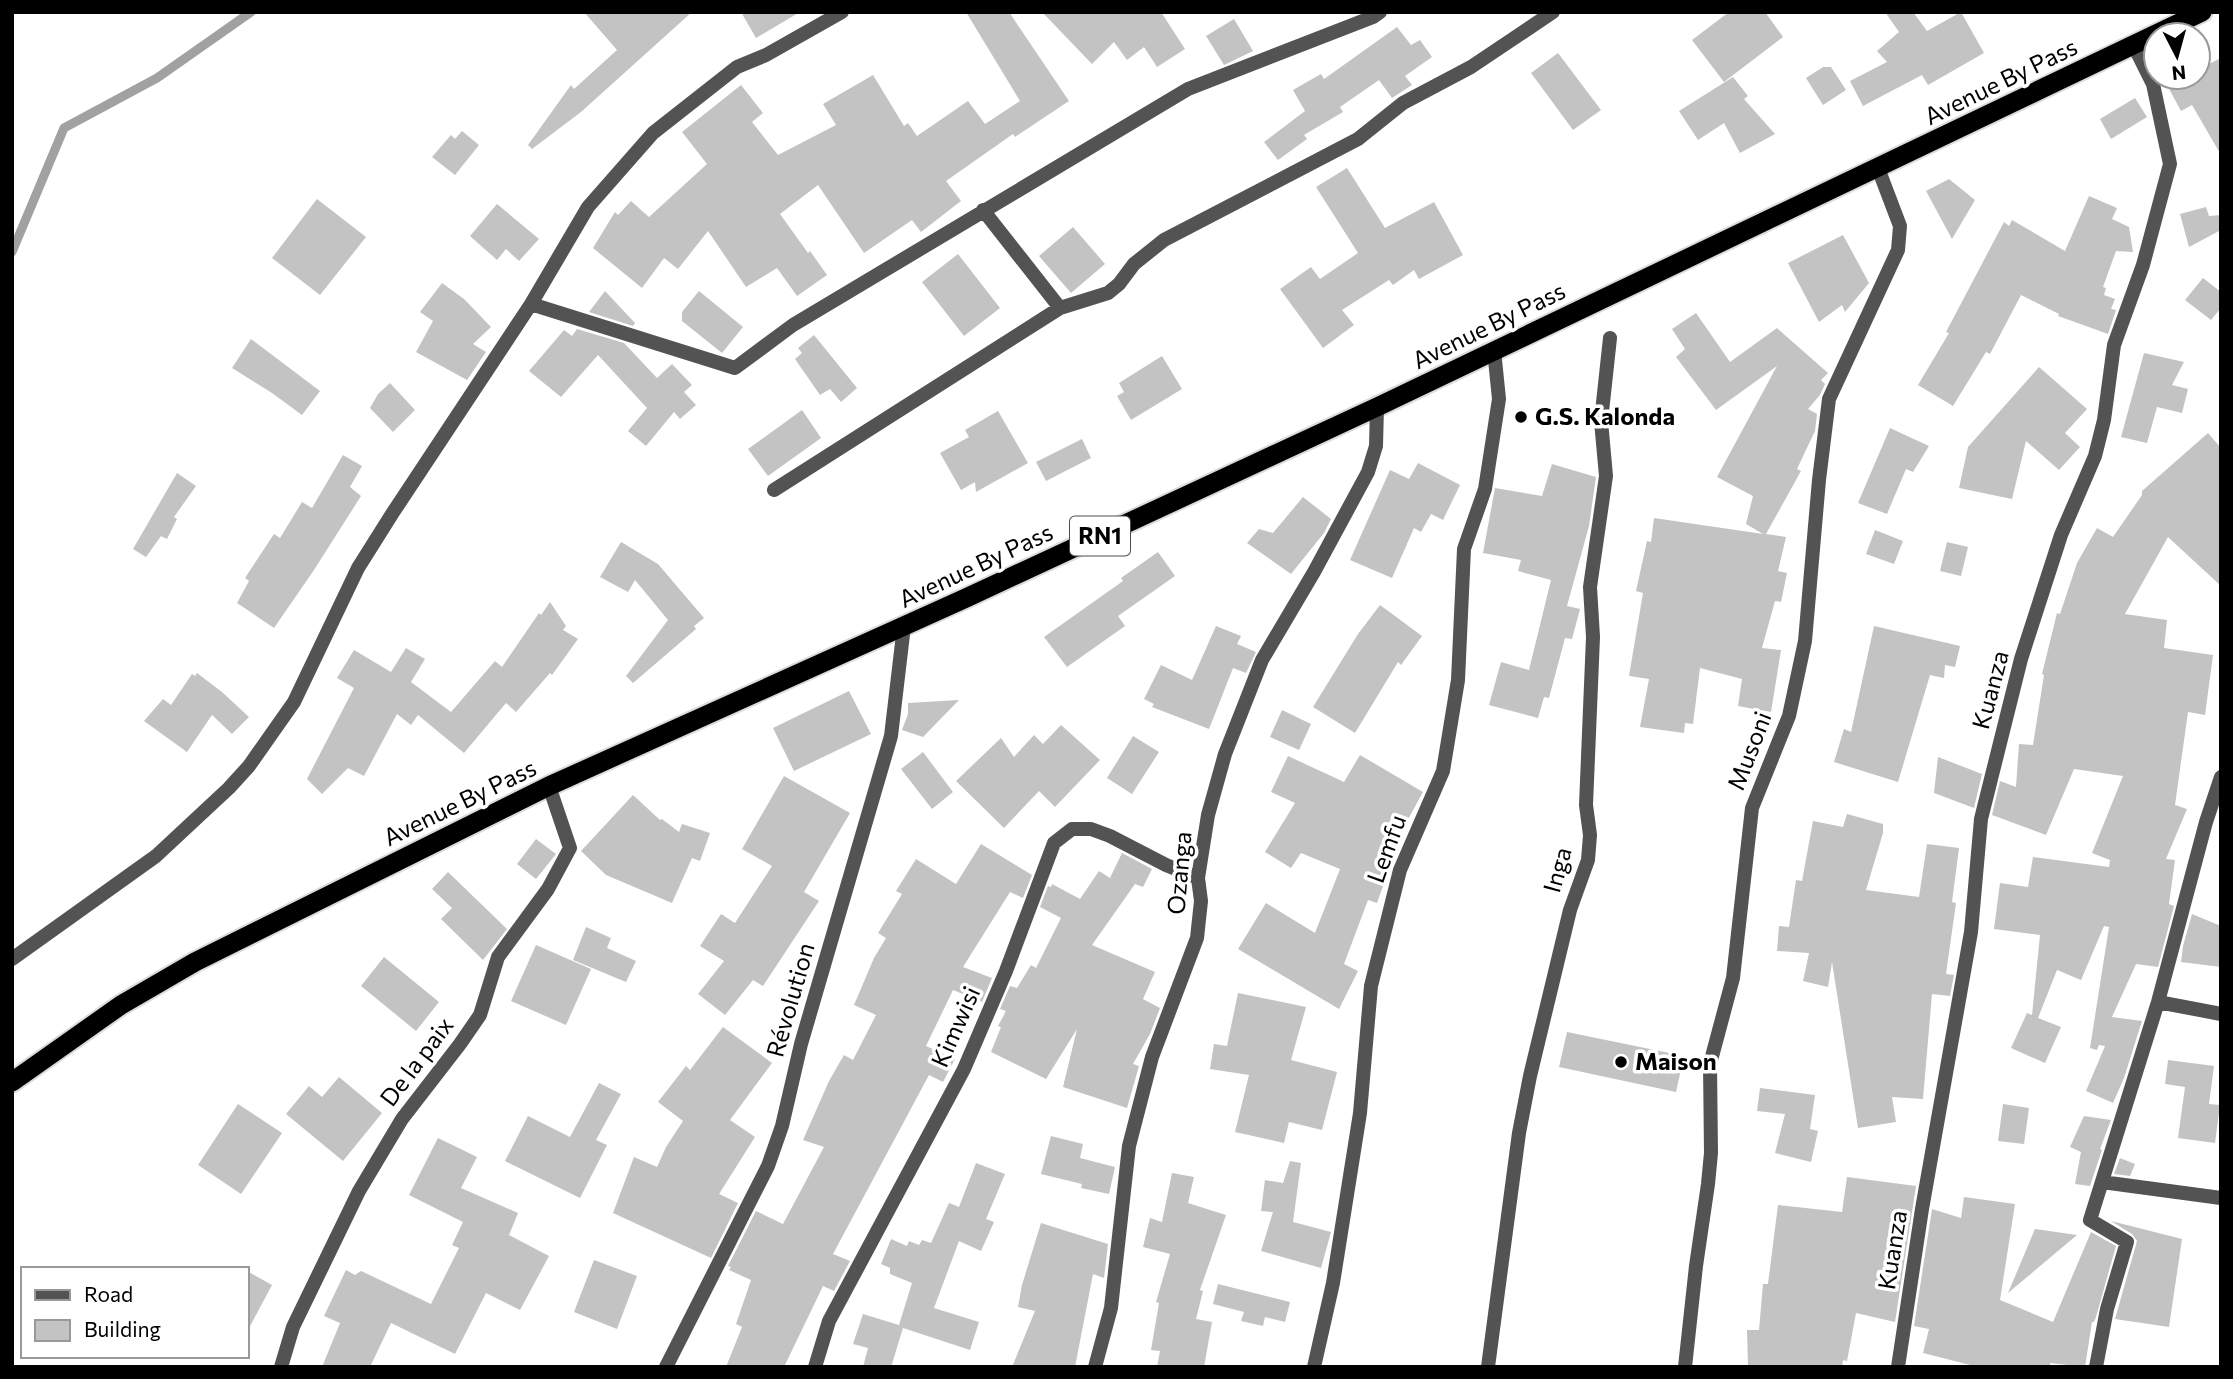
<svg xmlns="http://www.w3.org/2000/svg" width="2233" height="1379" viewBox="0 0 2233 1379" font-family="Commissioner,sans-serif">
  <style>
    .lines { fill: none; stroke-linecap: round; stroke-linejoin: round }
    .stream { stroke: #a1a1a1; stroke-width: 9 }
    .building { fill: #c3c3c3 }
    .trunk-casing { stroke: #dbdbdb; stroke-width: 23 }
    .minor { stroke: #535353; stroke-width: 14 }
    .trunk { stroke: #000; stroke-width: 19 }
    .poi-dot { fill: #000; stroke: #fff; stroke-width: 2.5 }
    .labels { text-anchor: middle; stroke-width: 7; stroke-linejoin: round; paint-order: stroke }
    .shield { fill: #fff; stroke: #4c4c4c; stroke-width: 2 }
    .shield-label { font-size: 23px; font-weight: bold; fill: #000 }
    .street-label { font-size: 24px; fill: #000; stroke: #fff }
    .poi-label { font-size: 24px; font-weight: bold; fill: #000; stroke: #fff; text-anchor: start }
  </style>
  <rect width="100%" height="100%" fill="#fff"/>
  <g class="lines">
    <path class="stream" d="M 12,252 L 64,128 L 157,78 L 251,12"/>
  </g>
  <path class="building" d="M 584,12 L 692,12 L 581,112 L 532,149 L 528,145 L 571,85 L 574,89 L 617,50 Z
    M 741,12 L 800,12 L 756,38 Z
    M 966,12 L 1009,12 L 1069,101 L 1015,137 L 1013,134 L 946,181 L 961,201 L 921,232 L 912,220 L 864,253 L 818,185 L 780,214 L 808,253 L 810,251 L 827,275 L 797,296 L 777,268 L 746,287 L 708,231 L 678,269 L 664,258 L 642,288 L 593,248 L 615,212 L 618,215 L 631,201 L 649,217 L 707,164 L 682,132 L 741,85 L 763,113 L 752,122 L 778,155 L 836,125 L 823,104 L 873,75 L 904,126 L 908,123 L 917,136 L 968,101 L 985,124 L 1020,101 Z
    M 1042,12 L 1161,12 L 1185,49 L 1157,67 L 1144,47 L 1127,60 L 1114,42 L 1092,64 Z
    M 1729,12 L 1765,12 L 1783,37 L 1724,82 L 1692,40 Z
    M 1885,12 L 1913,12 L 1927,31 L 1961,12 L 1984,53 L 1928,85 L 1922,75 L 1863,106 L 1850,81 L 1887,62 L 1877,51 L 1899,32 Z
    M 1234,19 L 1253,51 L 1224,65 L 1206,36 Z
    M 1397,27 L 1411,45 L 1420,40 L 1432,57 L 1405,76 L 1412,85 L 1392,98 L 1379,80 L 1340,107 L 1343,112 L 1304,135 L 1307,139 L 1278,160 L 1264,142 L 1305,111 L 1293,90 L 1321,74 L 1324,79 Z
    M 1558,53 L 1601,110 L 1573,130 L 1531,73 Z
    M 2221,58 L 2221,155 L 2192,105 L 2181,111 L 2167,85 L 2183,77 L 2198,77 L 2198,69 Z
    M 1823,67 L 1831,67 L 1846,90 L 1823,105 L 1806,78 Z
    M 1733,77 L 1748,96 L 1744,99 L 1775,134 L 1740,153 L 1724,123 L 1698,140 L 1679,111 Z
    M 2135,98 L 2147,117 L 2111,139 L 2100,119 Z
    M 462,131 L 479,145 L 455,175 L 432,157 L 451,135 L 455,139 Z
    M 1347,168 L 1385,228 L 1434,202 L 1463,255 L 1419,279 L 1414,270 L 1393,285 L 1389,280 L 1342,310 L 1354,325 L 1323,348 L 1280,289 L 1311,267 L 1320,279 L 1358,253 L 1316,187 Z
    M 1949,179 L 1975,200 L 1952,239 L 1926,191 Z
    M 2089,196 L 2117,208 L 2112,219 L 2129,227 L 2133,252 L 2116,251 L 2103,287 L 2106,288 L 2104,295 L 2115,299 L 2111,309 L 2116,310 L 2108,334 L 2058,316 L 2059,314 L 2021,295 L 1990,354 L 1986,352 L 1953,406 L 1918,385 L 1949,333 L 1946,332 L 2004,222 L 2009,226 L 2012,220 L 2065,251 Z
    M 317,199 L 366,237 L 320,295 L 272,258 Z
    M 497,204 L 539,239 L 519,261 L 506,249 L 497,260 L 470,236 Z
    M 2206,207 L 2209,216 L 2221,215 L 2221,230 L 2189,247 L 2180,214 Z
    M 1073,227 L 1105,264 L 1071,293 L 1039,256 Z
    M 1843,235 L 1869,283 L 1845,312 L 1842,305 L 1819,322 L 1788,263 Z
    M 958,254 L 1000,308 L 964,336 L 922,282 Z
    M 2203,278 L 2221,292 L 2221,308 L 2211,320 L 2185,300 Z
    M 442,283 L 464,299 L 491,327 L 473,344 L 486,352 L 467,380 L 416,352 L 433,321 L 420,312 Z
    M 605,291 L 635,323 L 633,326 L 589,312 Z
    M 699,291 L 743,327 L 722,353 L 682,321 L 682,312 Z
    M 1696,313 L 1730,362 L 1777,328 L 1828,373 L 1821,380 L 1825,384 L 1820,395 L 1808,409 L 1817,414 L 1815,431 L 1797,469 L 1801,471 L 1766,534 L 1786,537 L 1778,571 L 1787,573 L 1781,602 L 1775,601 L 1762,648 L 1781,650 L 1771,712 L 1738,706 L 1742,679 L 1700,668 L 1693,724 L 1685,723 L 1684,733 L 1640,727 L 1649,679 L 1629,676 L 1643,593 L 1636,591 L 1647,541 L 1651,542 L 1654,518 L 1763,534 L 1746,524 L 1753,496 L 1717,477 L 1777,366 L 1716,410 L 1676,357 L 1685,349 L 1672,329 Z
    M 577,329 L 624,343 L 657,378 L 672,364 L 692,385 L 684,392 L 696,405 L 680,419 L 674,412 L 646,446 L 628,431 L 647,408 L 598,355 L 561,397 L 529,371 L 564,330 L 572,336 Z
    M 814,335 L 857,388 L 841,402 L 830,389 L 820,395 L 795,359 L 802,353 L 798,348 Z
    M 251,339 L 320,391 L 302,415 L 272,393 L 232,368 Z
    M 2144,353 L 2184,362 L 2172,385 L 2188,389 L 2182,413 L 2157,407 L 2147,443 L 2121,437 Z
    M 1162,356 L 1182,389 L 1131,420 L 1117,396 L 1124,392 L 1119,383 Z
    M 2039,367 L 2087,409 L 2065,433 L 2080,447 L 2059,470 L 2026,441 L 2012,499 L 1959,488 L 1968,447 Z
    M 390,383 L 415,410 L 393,432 L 370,408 L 378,394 Z
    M 802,410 L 821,438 L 768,476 L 748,449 Z
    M 998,411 L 1028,463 L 976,492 L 975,482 L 961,490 L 940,453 L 969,437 L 965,430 Z
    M 1890,428 L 1929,446 L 1913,472 L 1906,469 L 1887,514 L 1858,503 Z
    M 2208,433 L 2221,448 L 2221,586 L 2168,537 L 2125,614 L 2167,620 L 2164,648 L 2213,655 L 2205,715 L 2188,712 L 2175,805 L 2187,809 L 2166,859 L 2175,860 L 2169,904 L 2174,906 L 2158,967 L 2136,964 L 2112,1017 L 2142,1021 L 2124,1078 L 2113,1103 L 2086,1091 L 2105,1046 L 2099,1045 L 2097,1050 L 2090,1048 L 2109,927 L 2104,926 L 2081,980 L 2057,970 L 2038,1018 L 2061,1027 L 2045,1063 L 2011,1048 L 2027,1013 L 2032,1015 L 2040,935 L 1994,929 L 2000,883 L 2028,887 L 2033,857 L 2109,867 L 2110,860 L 2092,853 L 2123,776 L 2074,769 L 2046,835 L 1992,815 L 2000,781 L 2016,787 L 2019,744 L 2033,745 L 2044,675 L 2042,674 L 2057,613 L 2060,614 L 2077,563 L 2097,528 L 2113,537 L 2142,495 L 2142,491 Z
    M 1082,439 L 1091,458 L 1046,481 L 1036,462 Z
    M 343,455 L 362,466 L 350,487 L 361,496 L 314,570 L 274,628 L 237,603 L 249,581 L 245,578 L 274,534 L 280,538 L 302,502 L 312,508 Z
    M 1418,463 L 1460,485 L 1443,520 L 1431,514 L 1421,532 L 1414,528 L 1392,578 L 1350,560 L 1390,470 L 1409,479 Z
    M 1552,464 L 1596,477 L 1589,526 L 1567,606 L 1580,609 L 1572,639 L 1565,638 L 1549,698 L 1544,697 L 1538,718 L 1489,705 L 1501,662 L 1529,670 L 1551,580 L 1518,571 L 1521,560 L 1483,553 L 1495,488 L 1542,496 Z
    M 177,473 L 196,486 L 174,517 L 177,519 L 167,539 L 161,536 L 146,557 L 133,549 Z
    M 1303,497 L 1331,519 L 1324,533 L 1291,574 L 1247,543 L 1259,529 L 1273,533 Z
    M 1875,530 L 1903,541 L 1894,564 L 1866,554 Z
    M 621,542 L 658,564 L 704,618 L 694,626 L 696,629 L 633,683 L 626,676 L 668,620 L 635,580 L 628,592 L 600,577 Z
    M 1947,542 L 1968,547 L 1961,576 L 1940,571 Z
    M 1158,552 L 1175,576 L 1118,616 L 1125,626 L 1067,667 L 1044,637 L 1123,581 L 1121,578 Z
    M 550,602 L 566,626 L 563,630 L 578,639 L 552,675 L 550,673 L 516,712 L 506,703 L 464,753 L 418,715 L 411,725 L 397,714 L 364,776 L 348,768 L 322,794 L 307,779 L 354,688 L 337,678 L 354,650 L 391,672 L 406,648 L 425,659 L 411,682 L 451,712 L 495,661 L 502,667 L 539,613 L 541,615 Z
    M 1380,605 L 1422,636 L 1401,665 L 1398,662 L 1355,733 L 1313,707 L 1358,634 Z
    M 1216,626 L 1241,636 L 1237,644 L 1256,652 L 1246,673 L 1233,668 L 1209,729 L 1152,707 L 1154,704 L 1144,699 L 1161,665 L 1192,680 Z
    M 1874,626 L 1960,646 L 1955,667 L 1945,665 L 1944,678 L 1930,675 L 1898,782 L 1834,762 L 1844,729 L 1851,732 Z
    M 197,673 L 222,692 L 249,717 L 232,734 L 212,715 L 187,752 L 144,721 L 163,699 L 171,705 L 192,674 L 195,676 Z
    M 849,691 L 871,734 L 794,771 L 773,728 Z
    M 959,700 L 923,737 L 902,730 L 908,714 L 908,703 Z
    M 1282,710 L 1311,724 L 1299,750 L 1270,737 Z
    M 1061,725 L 1100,760 L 1055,807 L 1039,791 L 1004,828 L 956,781 L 1001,738 L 1014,757 L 1034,735 L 1043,744 Z
    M 1133,736 L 1159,752 L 1132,794 L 1107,778 Z
    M 923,752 L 953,792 L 932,809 L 901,769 Z
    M 1360,755 L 1423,792 L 1388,856 L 1393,858 L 1377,903 L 1368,900 L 1344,964 L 1358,971 L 1339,1009 L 1238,949 L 1266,903 L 1315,933 L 1340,869 L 1301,853 L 1291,868 L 1265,852 L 1295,803 L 1271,792 L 1288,756 L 1344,782 Z
    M 1938,757 L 1982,774 L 1974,808 L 1934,793 Z
    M 784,776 L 850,813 L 804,892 L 819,901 L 763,986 L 753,980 L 725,1015 L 698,994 L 724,961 L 700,946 L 721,914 L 735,923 L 772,866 L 742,849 Z
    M 633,795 L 660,820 L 662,819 L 679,832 L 682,824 L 710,833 L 700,861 L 692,858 L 672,903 L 606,875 L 581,851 Z
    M 1847,814 L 1883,824 L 1883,833 L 1866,890 L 1919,897 L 1927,844 L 1959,848 L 1952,902 L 1956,903 L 1946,974 L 1954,975 L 1950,996 L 1932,994 L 1923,1099 L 1892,1097 L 1896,1122 L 1858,1128 L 1832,962 L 1828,987 L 1803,981 L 1809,953 L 1777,951 L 1779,926 L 1789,927 L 1796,880 L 1802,881 L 1813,821 L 1843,827 Z
    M 536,839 L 556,854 L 536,879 L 517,864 Z
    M 981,844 L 1032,875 L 1023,898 L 1010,892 L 963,967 L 992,978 L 982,1002 L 953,990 L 926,1046 L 955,1059 L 943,1082 L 929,1075 L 833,1254 L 850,1261 L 834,1291 L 823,1286 L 784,1367 L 726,1367 L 742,1327 L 736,1324 L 751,1280 L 729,1270 L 731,1267 L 728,1266 L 756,1211 L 783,1224 L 824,1147 L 803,1140 L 829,1081 L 844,1055 L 853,1060 L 876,1015 L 854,1005 L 874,958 L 886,938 L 878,933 L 902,894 L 896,891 L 916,859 L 956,884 Z
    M 1122,853 L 1152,869 L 1143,887 L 1135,884 L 1092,945 L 1155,972 L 1143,999 L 1160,1008 L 1150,1034 L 1133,1064 L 1139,1066 L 1127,1108 L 1063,1087 L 1077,1029 L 1046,1079 L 991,1052 L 1001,1027 L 998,1026 L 1006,1011 L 1000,1009 L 1010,986 L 1017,988 L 1031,965 L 1036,968 L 1061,918 L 1040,907 L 1048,886 L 1051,887 L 1052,884 L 1080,899 L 1099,871 L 1110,878 Z
    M 448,872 L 507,929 L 483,960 L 441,919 L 452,908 L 432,889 Z
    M 2192,914 L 2221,926 L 2221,967 L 2181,962 L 2183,946 Z
    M 586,927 L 611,938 L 607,948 L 636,961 L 626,982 L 573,960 Z
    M 536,945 L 591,969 L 566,1025 L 511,1001 Z
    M 384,957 L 439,1002 L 416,1031 L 361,986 Z
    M 1238,993 L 1306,1007 L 1291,1060 L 1337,1072 L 1322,1130 L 1289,1122 L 1284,1143 L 1235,1132 L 1249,1075 L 1210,1069 L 1214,1044 L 1227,1046 Z
    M 723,1027 L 772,1063 L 730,1120 L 755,1137 L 719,1194 L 738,1203 L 711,1258 L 613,1213 L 634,1157 L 657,1167 L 666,1147 L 683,1121 L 658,1102 L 686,1066 L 690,1070 Z
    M 1567,1032 L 1684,1056 L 1676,1092 L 1559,1067 Z
    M 2168,1060 L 2214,1066 L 2209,1104 L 2220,1105 L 2215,1143 L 2178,1138 L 2185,1087 L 2165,1084 Z
    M 339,1077 L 382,1113 L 343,1161 L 286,1114 L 309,1086 L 322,1097 Z
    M 599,1083 L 621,1094 L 596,1140 L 607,1145 L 580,1198 L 505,1161 L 528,1116 L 570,1137 Z
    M 1760,1088 L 1815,1095 L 1810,1129 L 1818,1131 L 1811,1162 L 1775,1153 L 1785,1114 L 1757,1111 Z
    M 238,1104 L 282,1133 L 241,1194 L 198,1165 Z
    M 2003,1104 L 2029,1108 L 2024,1144 L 1998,1141 Z
    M 2084,1116 L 2111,1120 L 2100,1149 L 2102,1150 L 2090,1186 L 2075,1184 L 2081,1152 L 2070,1147 Z
    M 1051,1136 L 1083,1144 L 1080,1158 L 1115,1167 L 1109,1194 L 1081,1188 L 1082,1184 L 1041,1174 Z
    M 438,1138 L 477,1157 L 461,1188 L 518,1213 L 509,1235 L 549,1256 L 520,1310 L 486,1293 L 455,1354 L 391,1323 L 370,1367 L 322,1367 L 340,1323 L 324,1316 L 346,1270 L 355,1275 L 361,1271 L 431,1304 L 459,1248 L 452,1245 L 463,1222 L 409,1195 Z
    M 2120,1158 L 2135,1164 L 2130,1176 L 2114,1174 Z
    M 1290,1161 L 1301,1163 L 1293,1222 L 1331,1232 L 1321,1268 L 1261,1251 L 1273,1212 L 1261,1211 L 1265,1180 L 1283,1183 Z
    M 976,1163 L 1005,1174 L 986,1219 L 994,1222 L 981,1251 L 959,1241 L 934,1308 L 979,1322 L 970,1350 L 903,1328 L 891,1367 L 863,1367 L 868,1348 L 853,1344 L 863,1314 L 899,1325 L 912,1283 L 890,1274 L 890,1268 L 881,1264 L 891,1239 L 907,1246 L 909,1241 L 919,1245 L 922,1240 L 931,1243 L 949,1203 L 959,1207 Z
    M 1172,1173 L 1194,1177 L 1188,1203 L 1226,1215 L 1200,1290 L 1203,1291 L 1196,1319 L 1212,1322 L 1204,1367 L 1157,1367 L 1160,1351 L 1151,1350 L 1159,1303 L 1156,1302 L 1170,1254 L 1143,1247 L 1150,1218 L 1162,1222 Z
    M 1847,1177 L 1916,1186 L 1895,1322 L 1856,1313 L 1847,1361 L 1843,1360 L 1842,1367 L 1748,1367 L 1747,1330 L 1759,1330 L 1763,1284 L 1768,1284 L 1778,1205 L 1842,1212 Z
    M 1964,1197 L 2015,1204 L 2000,1300 L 2053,1322 L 2091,1232 L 2116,1246 L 2096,1317 L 2094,1322 L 2092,1322 L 2085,1367 L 2050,1363 L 2050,1367 L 1978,1367 L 1923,1353 L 1929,1329 L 1914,1326 L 1932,1209 L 1961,1218 Z
    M 2111,1221 L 2182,1239 L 2169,1327 L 2115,1319 L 2137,1241 L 2132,1234 Z
    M 1041,1223 L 1108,1244 L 1104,1278 L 1093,1274 L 1075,1367 L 1012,1367 L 1035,1311 L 1018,1307 L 1022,1285 Z
    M 2035,1229 L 2077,1235 L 2008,1293 Z
    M 594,1260 L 637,1276 L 617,1329 L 574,1312 Z
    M 247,1271 L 272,1285 L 247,1332 Z
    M 1218,1284 L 1290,1302 L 1285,1322 L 1265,1317 L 1263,1326 L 1241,1321 L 1244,1312 L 1213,1304 Z"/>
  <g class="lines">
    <defs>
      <path id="trunk" d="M 12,1082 L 121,1005 L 195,962 L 549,786 L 966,598 L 1377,407 L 2202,12"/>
    </defs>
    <use href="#trunk" class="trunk-casing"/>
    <path class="minor" d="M 983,210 L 1060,308
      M 531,304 L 735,368 L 793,325 L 1188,89 L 1373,17 L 1380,12
      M 774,490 L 1060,308 L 1108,293 L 1119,284 L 1134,264 L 1164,240 L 1358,139 L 1403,103 L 1471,67 L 1553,12
      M 12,959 L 156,856 L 229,788 L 249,766 L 294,702 L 358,568 L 392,514 L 531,304 L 588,207 L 653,133 L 737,67 L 766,55 L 842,12
      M 2158,1002 L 2221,1014
      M 2102,1182 L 2221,1198
      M 281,1367 L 293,1327 L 359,1191 L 402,1119 L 460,1044 L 480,1015 L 498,957 L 548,889 L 570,848 L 549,786
      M 666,1367 L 768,1166 L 782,1126 L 801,1044 L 891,736 L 904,626
      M 815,1367 L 829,1321 L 964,1069 L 1006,971 L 1054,843 L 1072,829 L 1091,829 L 1110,836 L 1166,865 L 1198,878
      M 1095,1367 L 1111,1308 L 1129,1146 L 1152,1057 L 1197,938 L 1201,901 L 1198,878 L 1208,815 L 1225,754 L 1262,660 L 1314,572 L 1368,472 L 1376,446 L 1377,407
      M 1314,1367 L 1333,1283 L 1360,1113 L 1371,986 L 1400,870 L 1443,771 L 1458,680 L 1464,549 L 1485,489 L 1499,399 L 1494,350
      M 1488,1367 L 1519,1133 L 1530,1076 L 1570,910 L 1588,860 L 1590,835 L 1586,805 L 1593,637 L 1590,587 L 1606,476 L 1601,421 L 1610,338
      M 1685,1367 L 1696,1266 L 1708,1184 L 1711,1153 L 1710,1064 L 1733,978 L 1752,808 L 1789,716 L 1805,641 L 1819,480 L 1829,399 L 1898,250 L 1900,226 L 1878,168
      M 1898,1367 L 1922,1209 L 1971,932 L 1981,819 L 2021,659 L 2061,535 L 2095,456 L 2104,420 L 2114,345 L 2143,265 L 2170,164 L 2153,84 L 2134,46
      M 2096,1367 L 2107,1309 L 2127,1242 L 2090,1220 L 2158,1002 L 2206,822 L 2221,777"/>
    <use href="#trunk" class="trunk"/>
  </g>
  <g class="poi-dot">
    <circle cx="1521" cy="417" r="7"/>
    <circle cx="1621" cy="1062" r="7"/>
  </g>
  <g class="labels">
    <rect class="shield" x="1070" y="516.5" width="60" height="39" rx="5"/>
    <g class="shield-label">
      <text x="1100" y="544">RN1</text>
    </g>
    <g class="street-label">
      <text transform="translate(2001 82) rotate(-26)" y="8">Avenue By Pass</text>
      <text transform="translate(1489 326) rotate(-26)" y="8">Avenue By Pass</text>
      <text transform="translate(976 566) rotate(-25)" y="8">Avenue By Pass</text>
      <text transform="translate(1991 690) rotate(-75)" y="8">Kuanza</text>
      <text transform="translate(1750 751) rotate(-69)" y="8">Musoni</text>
      <text transform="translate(460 803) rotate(-26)" y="8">Avenue By Pass</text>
      <text transform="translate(1387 849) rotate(-70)" y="8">Lemfu</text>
      <text transform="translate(1558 870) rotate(-74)" y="8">Inga</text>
      <text transform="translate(1180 873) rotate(-85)" y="8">Ozanga</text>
      <text transform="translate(791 1000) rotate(-74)" y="8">Révolution</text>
      <text transform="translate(956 1027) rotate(-66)" y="8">Kimwisi</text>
      <text transform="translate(417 1062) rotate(-53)" y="8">De la paix</text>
      <text transform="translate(1893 1250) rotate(-81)" y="8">Kuanza</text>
    </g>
    <g class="poi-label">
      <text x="1535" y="425">G.S. Kalonda</text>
      <text x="1635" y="1070">Maison</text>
    </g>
  </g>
  <rect width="2233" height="1379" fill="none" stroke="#000000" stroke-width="28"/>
  <rect x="21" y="1267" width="228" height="91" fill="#ffffff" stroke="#999999" stroke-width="2"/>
  <rect x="35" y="1290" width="35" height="10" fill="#535353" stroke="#999999" stroke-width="2"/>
  <text x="84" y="1302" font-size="21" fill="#000000">Road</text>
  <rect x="35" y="1320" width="35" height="21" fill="#c3c3c3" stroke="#999999" stroke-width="2"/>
  <text x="84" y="1337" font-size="21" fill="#000000">Building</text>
  <g transform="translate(2177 56) rotate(174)"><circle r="33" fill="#ffffff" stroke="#999999" stroke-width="2"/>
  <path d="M0-5L12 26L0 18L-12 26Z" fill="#000000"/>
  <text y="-10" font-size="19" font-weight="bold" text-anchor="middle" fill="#000000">N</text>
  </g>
</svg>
